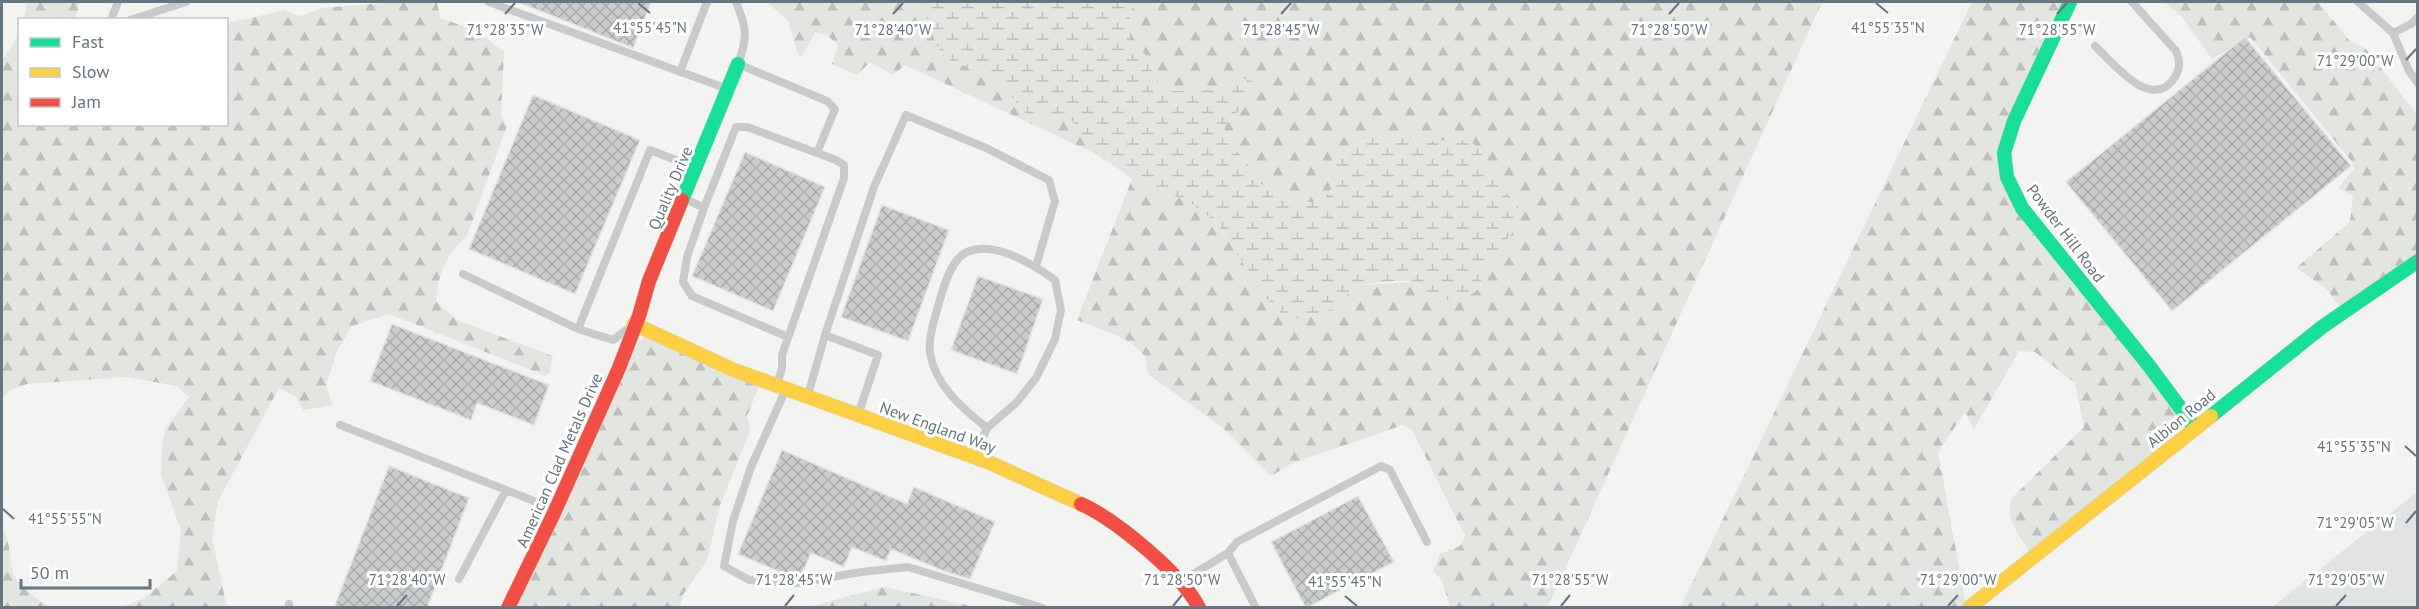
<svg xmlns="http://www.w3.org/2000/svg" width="2419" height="609" viewBox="0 0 2419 609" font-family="'PT Sans',sans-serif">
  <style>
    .built { fill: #e2e3e3 }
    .forest { fill: url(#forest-firs) }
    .wetland { fill: url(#wetland-marsh) }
    .building { fill: url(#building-cross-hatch); stroke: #e2e2e2; stroke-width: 1.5 }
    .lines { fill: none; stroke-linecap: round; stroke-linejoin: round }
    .fast-casing { stroke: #d0d1d1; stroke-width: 15 }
    .slow-casing { stroke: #d0d1d1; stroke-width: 15 }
    .jam-casing { stroke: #d0d1d1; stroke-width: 15 }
    .lane { stroke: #c8c9ca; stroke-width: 8 }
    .fast { stroke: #16e098; stroke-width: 14 }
    .slow { stroke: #ffcf43; stroke-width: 14 }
    .jam { stroke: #f24e42; stroke-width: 14 }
    .ticks { fill: none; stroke: #66757f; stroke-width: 2 }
    .labels { text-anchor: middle; stroke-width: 6; stroke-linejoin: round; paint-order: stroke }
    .street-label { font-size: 16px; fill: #66757f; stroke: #fff }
    .ticks-label { font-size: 15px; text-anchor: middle; fill: #66757f; stroke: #fff; stroke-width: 6; stroke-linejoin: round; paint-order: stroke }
  </style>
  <defs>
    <pattern id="forest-firs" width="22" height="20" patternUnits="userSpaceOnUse" patternTransform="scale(1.5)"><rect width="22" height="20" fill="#e3e6e0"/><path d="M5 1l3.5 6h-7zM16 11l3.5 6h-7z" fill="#bcbfbb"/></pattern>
    <pattern id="wetland-marsh" width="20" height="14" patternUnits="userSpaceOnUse" patternTransform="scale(1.5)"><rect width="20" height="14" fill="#e3e6e0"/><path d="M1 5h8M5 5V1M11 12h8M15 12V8" fill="none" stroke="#bcbfbb"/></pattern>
    <pattern id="building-cross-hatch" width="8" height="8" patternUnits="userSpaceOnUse" patternTransform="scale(1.5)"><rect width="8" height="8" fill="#cbcccc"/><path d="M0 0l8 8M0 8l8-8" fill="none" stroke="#a9aaab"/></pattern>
  </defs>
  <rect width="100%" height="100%" fill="#f3f3f2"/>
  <path class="built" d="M 2417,492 L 2417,607 L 2272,607 Z"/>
  <path class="forest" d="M 27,2 L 80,2 L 75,19 L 24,19 Z
    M 395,2 L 437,2 L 440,18 L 477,31 L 504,52 L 501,115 L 507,126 L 467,236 C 446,254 438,274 436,301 L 457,320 L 553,356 L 550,372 L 546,376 L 389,314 L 352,326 L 337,351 L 326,386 L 333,405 L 303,410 L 296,397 L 279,388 L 218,501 L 212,539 L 227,607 L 121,607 L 143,599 L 177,571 L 181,530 L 161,475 L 162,446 L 165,429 L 189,397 L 177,386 L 126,377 L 27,384 L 8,391 L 2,399 L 2,58 L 6,56 L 19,34 L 20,124 L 226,124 L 227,23 L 285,10 L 299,16 L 323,8 Z
    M 767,2 L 902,2 C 940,12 924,34 945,56 C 955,66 976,67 988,73 C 1000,79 1017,103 1026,114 L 1071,120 L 1098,155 L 905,65 L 893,75 L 870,62 L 857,75 L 832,64 L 838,45 L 827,35 L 815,33 L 802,56 L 798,55 L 788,21 Z
    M 1134,2 L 1822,2 L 1548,607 L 1450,607 L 1442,580 L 1433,571 L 1440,554 L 1460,546 L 1465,536 L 1412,430 L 1403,425 L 1293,463 L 1271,476 L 1222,427 L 1148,374 L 1145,356 L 1130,342 L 1113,334 L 1077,320 L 1132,179 L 1109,162 L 1119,161 L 1153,188 L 1188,201 L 1217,223 L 1265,297 L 1333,309 L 1356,285 L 1414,282 L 1435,298 L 1480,288 L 1484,262 L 1501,247 L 1518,204 L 1491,178 L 1481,152 L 1469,140 L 1429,141 L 1398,136 L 1372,138 L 1354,145 L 1336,164 L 1331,190 L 1323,201 L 1292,204 L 1258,182 L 1244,158 L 1226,141 L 1224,126 L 1252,97 L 1252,81 L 1236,77 L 1212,90 L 1174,91 L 1156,80 L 1144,53 L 1130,40 L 1129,20 Z
    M 1972,2 L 2070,2 L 2012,127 L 2008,184 L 2188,423 L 2031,553 C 2019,536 2004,518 2012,498 L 2084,427 L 2075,383 L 2035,352 L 2019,351 L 1974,429 L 1965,412 L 1938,452 L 1965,600 L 1969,607 L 1680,608 Z
    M 2164,2 L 2318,2 L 2349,40 L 2366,49 L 2417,115 L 2417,262 L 2343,313 L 2326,288 L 2296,268 L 2350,222 L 2353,196 L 2338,188 L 2354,169 L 2352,162 L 2250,37 L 2212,59 L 2181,16 Z
    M 649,332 L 762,379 L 747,416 L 750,431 L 719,508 L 707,561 L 682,596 L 680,607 L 507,608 L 638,343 Z
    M 2,527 C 12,545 8,554 13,573 C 16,583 41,603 51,607 L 2,607 Z
    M 884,587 L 977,607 L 808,607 Z"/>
  <path class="wetland" d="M 902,2 L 1134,2 L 1129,20 L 1130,39 L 1144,53 L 1156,80 L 1174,91 L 1212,90 L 1236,77 L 1252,81 L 1252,97 L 1224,126 L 1226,141 L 1244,158 L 1258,182 L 1292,204 L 1323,201 L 1331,189 L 1336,164 L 1354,145 L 1372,138 L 1398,136 L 1429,141 L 1469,140 L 1481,152 L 1491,178 L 1518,204 L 1520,223 L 1501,247 L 1484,262 L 1480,288 C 1468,299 1447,305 1432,296 C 1426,291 1420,284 1413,282 C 1399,278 1371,284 1356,285 L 1333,309 L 1289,321 L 1265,297 L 1217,223 L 1188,201 L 1153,188 L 1119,161 L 1106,162 L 1094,151 L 1071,120 L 1026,114 C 1017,104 1000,79 988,73 C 976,67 955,66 945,56 C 924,34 940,12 902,2 Z"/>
  <path class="building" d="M 518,2 L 651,2 L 633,48 Z
    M 2245,37 L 2351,166 L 2172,311 L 2066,182 Z
    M 533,95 L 640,140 L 575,294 L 469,249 Z
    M 745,152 L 825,187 L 773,311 L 692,276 Z
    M 882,205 L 949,230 L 908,341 L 841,317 Z
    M 978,276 L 1043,299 L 1017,374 L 951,350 Z
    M 392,324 L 549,385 L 534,425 L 477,403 L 471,420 L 370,381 Z
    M 782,450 L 907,504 L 914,487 L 995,522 L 970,579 L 944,571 L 891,549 L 886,561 L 852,547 L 844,567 L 811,553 L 801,576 L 797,577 L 790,576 L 738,554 Z
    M 389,466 L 469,498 L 427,608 L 334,608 Z
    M 1358,496 L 1394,562 L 1306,608 L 1271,542 Z"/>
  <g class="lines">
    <defs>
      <path id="fast" d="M 2070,2 L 2014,121 L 2004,153 L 2007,177 L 2022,208 L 2150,367 L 2195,428
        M 682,200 L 738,64
        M 2211,416 L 2322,327 L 2418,261"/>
      <path id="slow" d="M 634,324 L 734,370 L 988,462 L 1081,504
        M 1969,608 L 2211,416"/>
      <path id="jam" d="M 1081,504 C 1115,519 1183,575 1199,608
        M 508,608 L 554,513 L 619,368 L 639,316 L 649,281 L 682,200"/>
    </defs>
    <use href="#fast" class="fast-casing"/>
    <use href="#slow" class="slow-casing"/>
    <use href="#jam" class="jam-casing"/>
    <path class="lane" d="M 489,2 L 725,88
      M 736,2 C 747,29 748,36 738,64 L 827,101 L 835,109 L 817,153
      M 2358,2 L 2393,33
      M 2418,17 L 2411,24 L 2393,33 L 2409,71 L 2418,83
      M 111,20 L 118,2
      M 130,20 L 186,2
      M 2095,46 C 2113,63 2149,109 2172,81 C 2180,71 2181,63 2176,51 L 2132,2
      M 680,72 L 707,2
      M 684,198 L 704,208 L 736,127 L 747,127 L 836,160 L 844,165 L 844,178 L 782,355 L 782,368 L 777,385
      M 704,208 L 687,257 L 683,282 L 692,296 L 788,337
      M 463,274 L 578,329 L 613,340 L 629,328
      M 578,329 L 650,150 L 694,167
      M 825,335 L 874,187 L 906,115 L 986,148 L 1049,180 L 1055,201 L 1036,266
      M 786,389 L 751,467 L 733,521 L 724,566 L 749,580 L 797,583 L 861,572 L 908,567 L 1043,608
      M 808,395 L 825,335 L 878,355 L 858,415
      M 340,425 L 506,490
      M 975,457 L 987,428 L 1017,402 L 1036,378 L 1055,339 L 1061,310 L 1055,280 C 1034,265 994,240 967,252 C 951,259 943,288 939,303 C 935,318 928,337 930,353 C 935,385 963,409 987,428
      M 1228,553 L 1256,608
      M 459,579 L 506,490 L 554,509
      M 1180,582 L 1228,553 L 1237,542 L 1381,466 L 1390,470 L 1427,542
      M 289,604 L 290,608"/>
    <use href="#fast" class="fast"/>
    <use href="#slow" class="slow"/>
    <use href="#jam" class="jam"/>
  </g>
  <path class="ticks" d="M 638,3 L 650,13M 1876,3 L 1888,13M 505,14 L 515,3M 893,14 L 903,3M 1281,14 L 1291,3M 1669,14 L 1679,3M 2057,14 L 2067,3M 2406,60 L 2416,49M 2405,446 L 2416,456M 3,509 L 14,519M 2406,523 L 2416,511M 1345,596 L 1357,606M 397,606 L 407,595M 785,606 L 794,595M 1173,606 L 1182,595M 1561,606 L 1570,595M 1948,606 L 1958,595M 2336,606 L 2346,595"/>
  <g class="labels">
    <g class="street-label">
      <text transform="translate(670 188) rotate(-67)" y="6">Quality Drive</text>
      <text transform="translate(2066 233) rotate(53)" y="6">Powder Hill Road</text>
      <text transform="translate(2181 418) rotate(-39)" y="6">Albion Road</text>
      <text transform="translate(938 427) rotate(20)" y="6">New England Way</text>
      <text transform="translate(559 460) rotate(-66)" y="6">American Clad Metals Drive</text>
    </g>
  </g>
  <g class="ticks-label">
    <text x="650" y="33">41°55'45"N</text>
    <text x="1888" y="33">41°55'35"N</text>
    <text x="505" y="35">71°28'35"W</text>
    <text x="893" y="35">71°28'40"W</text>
    <text x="1281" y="35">71°28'45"W</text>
    <text x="1669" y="35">71°28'50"W</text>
    <text x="2057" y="35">71°28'55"W</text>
    <text x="2355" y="66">71°29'00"W</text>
    <text x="2354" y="452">41°55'35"N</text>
    <text x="65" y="524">41°55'55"N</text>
    <text x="2355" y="528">71°29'05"W</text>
    <text x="407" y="585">71°28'40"W</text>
    <text x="794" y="585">71°28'45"W</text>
    <text x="1182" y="585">71°28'50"W</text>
    <text x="1570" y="585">71°28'55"W</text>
    <text x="1958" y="585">71°29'00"W</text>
    <text x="2346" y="585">71°29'05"W</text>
    <text x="1345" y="587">41°55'45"N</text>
  </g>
  <rect width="2419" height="609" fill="none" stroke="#66757f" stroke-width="6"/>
  <rect x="18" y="18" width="210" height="108" fill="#ffffff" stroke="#c2c8cc" stroke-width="1.5"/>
  <rect x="30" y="38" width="30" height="9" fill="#16e098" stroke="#c2c8cc" stroke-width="1.5"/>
  <text x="72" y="48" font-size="18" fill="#66757f">Fast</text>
  <rect x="30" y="68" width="30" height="9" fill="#ffcf43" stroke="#c2c8cc" stroke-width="1.5"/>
  <text x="72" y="78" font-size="18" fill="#66757f">Slow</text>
  <rect x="30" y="98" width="30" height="9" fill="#f24e42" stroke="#c2c8cc" stroke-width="1.5"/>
  <text x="72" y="108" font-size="18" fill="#66757f">Jam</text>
  <path d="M21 579v9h129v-9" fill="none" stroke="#66757f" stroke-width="3"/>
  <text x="30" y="579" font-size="18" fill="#66757f" stroke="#ffffff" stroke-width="4.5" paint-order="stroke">50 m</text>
</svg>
